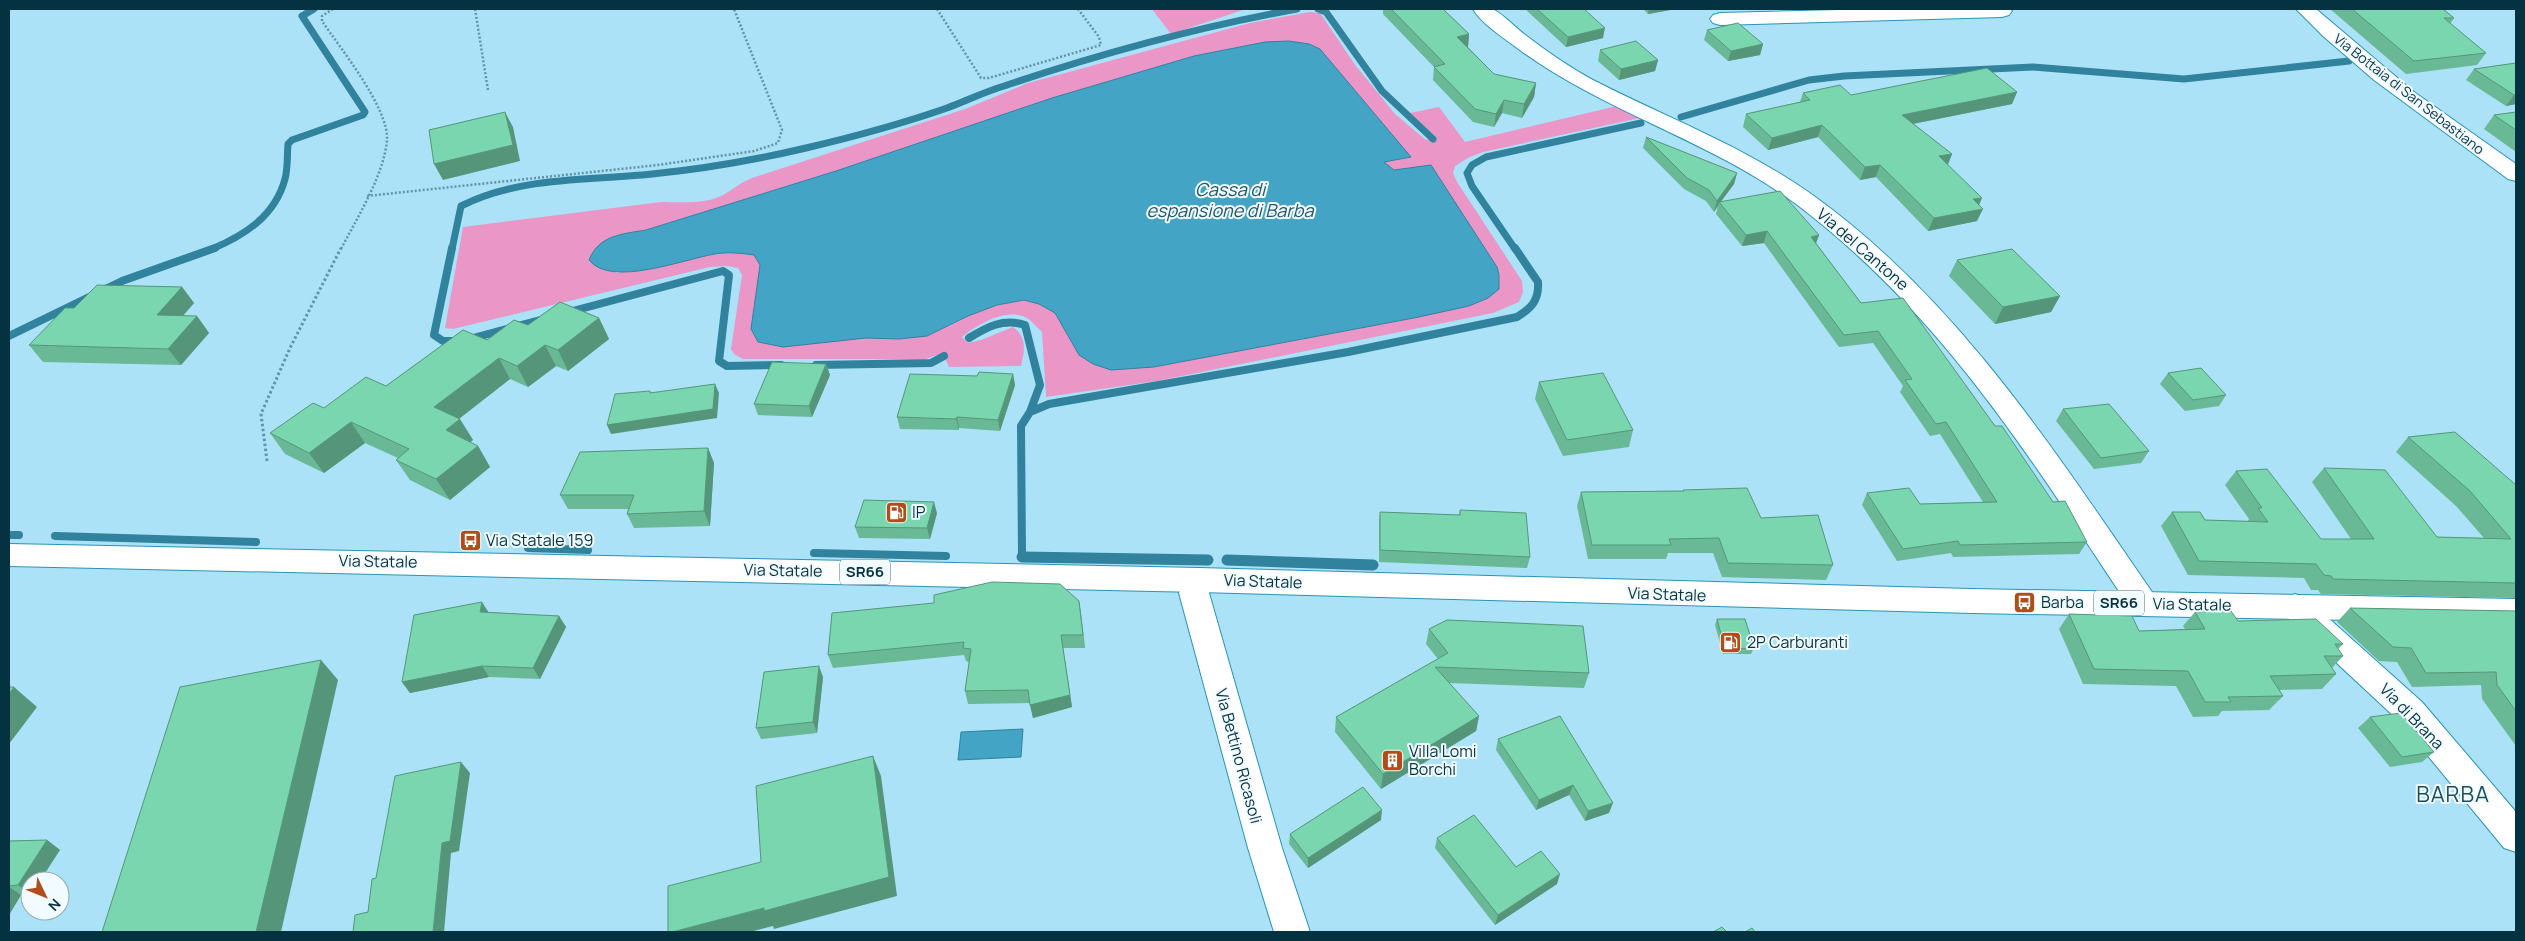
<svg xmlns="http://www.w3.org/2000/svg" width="2525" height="941" viewBox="0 0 2525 941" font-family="Manrope,sans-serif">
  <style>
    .green { fill: #ea97c8; fill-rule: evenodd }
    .water { fill: #43a4c5; stroke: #30829d }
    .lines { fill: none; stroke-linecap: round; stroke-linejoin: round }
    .stream-far2 { stroke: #30829d; stroke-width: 7 }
    .stream-far1 { stroke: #30829d; stroke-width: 8 }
    .stream { stroke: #30829d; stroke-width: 11 }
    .minor-casing { stroke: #2794b6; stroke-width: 2 }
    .major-casing { stroke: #2794b6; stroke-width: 2 }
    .path-far1 { stroke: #6194a7; stroke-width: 2.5; stroke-dasharray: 2 2; stroke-linecap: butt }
    .path { stroke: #6194a7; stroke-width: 3; stroke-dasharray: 2.5 2.5; stroke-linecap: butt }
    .minor { fill: #fff; fill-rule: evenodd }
    .major { fill: #fff; fill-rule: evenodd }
    .wall { fill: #69b896 }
    .shaded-wall { fill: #55967a }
    .building { fill: #7ad6ae; stroke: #55967a }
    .labels { text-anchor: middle; stroke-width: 4; stroke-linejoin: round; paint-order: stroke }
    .far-street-label { font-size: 14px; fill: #043241; stroke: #f2fbff }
    .shield { fill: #f2fbff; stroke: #4b6e7a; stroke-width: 1 }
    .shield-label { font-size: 15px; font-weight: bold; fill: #043241 }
    .street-label { font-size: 16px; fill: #043241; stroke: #f2fbff }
    .poi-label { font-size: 16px; fill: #043241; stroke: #f2fbff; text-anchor: start }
    .water-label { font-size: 18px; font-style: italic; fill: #225669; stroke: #f2fbff }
    .near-quarter-label { font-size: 22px; letter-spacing: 1px; fill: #174e60; stroke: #f2fbff }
  </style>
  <rect width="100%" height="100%" fill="#abe2f8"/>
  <path class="green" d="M 1152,9 L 1246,9 L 1171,34 Z
    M 1310,12 L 1320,13 L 1356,66 L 1395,114 L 1426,140 L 1437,138 L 1410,113 L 1439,107 L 1465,142 L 1621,105 L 1640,118 L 1483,152 L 1468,158 L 1455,166 L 1453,173 L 1457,182 L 1522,281 L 1523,292 L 1519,302 L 1493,313 L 1157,381 L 1046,397 L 1042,332 C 1037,328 1032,321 1027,318 C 1006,307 977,325 962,337 L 968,343 L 981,340 L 1013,327 C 1027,338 1025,349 1021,366 L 949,367 L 944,356 L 937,355 L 926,359 L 743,359 L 734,354 L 731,349 L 742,275 L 738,268 L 727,266 L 710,267 L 453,329 L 445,328 L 463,227 L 661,202 C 682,202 710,205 728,192 C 736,187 742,182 752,178 L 965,109 L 1028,83 L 1250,23 ZM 1265,42 L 1410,157 L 1383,161 L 1394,170 L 1419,317 L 1154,367 L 1079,355 L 1055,313 L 1039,304 L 1024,300 L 997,305 L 968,316 L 949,326 L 899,339 L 867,338 L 758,289 L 760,265 L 754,255 C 710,248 660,267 616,273 L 615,235 L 646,230 L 836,171 L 1052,98 L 1194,56 Z"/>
  <path class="water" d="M 1289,41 L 1309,44 L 1320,49 L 1411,157 L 1384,162 L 1394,170 L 1431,165 L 1497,267 L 1499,275 L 1499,289 L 1488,298 L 1469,306 L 1419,317 L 1154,367 L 1111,370 L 1093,364 L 1079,355 L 1055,313 L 1039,304 L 1024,300 L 997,305 L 968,316 L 927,336 L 899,339 L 866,338 L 783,347 L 758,342 L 751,329 L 760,265 L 754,255 C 741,253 728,252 715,254 C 684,259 611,288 589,260 C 599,235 622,234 646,230 L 836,171 L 1052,98 L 1194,56 L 1265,42 Z
    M 1023,729 L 1021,757 L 958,760 L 961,732 Z"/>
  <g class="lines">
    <path class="stream-far2" d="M 1318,9 L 1326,12 L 1382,91 L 1433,139
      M 1681,117 L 1809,80 L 1844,76 L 2033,67 L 2184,79 L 2349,61
      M 212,249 C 245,235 275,216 285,179 C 288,168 287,155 288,144 L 292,140 L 363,115 L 365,112 L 302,16 L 314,9
      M 452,249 L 461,206 C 521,176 587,181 652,174 C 703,169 755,160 806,148 C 853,137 901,124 947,108 C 966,101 984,92 1004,86 C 1099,54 1198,27 1297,9
      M 1515,249 L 1472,186 L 1467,173 L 1472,165 L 1486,157 L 1641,123"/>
    <path class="stream-far1" d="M 452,248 L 434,335 L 443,341 L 462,341 L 544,319
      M 569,312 L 723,271 L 729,275 L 719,361 L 727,366 L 781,365
      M 9,336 L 122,281 L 215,248
      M 969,338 C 987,327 1003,318 1025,325 L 1040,385 L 1030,412
      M 816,365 L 931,363 L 944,356
      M 9,535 L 19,535
      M 55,536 L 256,542
      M 528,548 L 588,550
      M 814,553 L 946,556
      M 1089,558 L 1022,557 L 1021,426 L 1030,412 L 1049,404 L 1348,352 L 1517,317 C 1532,308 1539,300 1538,282 L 1515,248"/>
    <path class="stream" d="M 1022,557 L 1208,560
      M 1227,560 L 1373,565"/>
    <defs>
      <path id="minor" d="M 1473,9 C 1478,9 1486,8 1491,9 C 1499,10 1516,28 1524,34 C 1546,51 1569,67 1593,80 C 1667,118 1746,147 1814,196 C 1958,300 2054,450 2154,595 L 2158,603 L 2154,611 L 2143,615 L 2132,611 C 2033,462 1945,318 1800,207 C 1712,140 1601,112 1513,45 C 1500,35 1481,23 1473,9 Z
        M 1879,9 L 2010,9 L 2012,11 L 2009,15 L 2002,17 L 1720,25 L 1713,23 L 1710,19 L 1713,15 L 1720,13 Z
        M 2296,9 L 2316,9 L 2414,92 L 2516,164 L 2516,181 L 2508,179 L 2374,80 L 2323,36 Z
        M 1199,568 L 1209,572 L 1214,580 L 1209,593 L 1282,848 L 1310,932 L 1274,932 L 1248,848 L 1179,593 L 1189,572 Z
        M 2295,594 L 2306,598 L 2422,702 L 2516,812 L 2516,852 L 2504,848 L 2400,722 L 2284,614 L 2280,606 L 2284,598 Z"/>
      <path id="major" d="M 9,544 L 1199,568 L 1972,589 L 2516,599 L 2516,623 L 1972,613 L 1199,592 L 9,566 Z"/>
    </defs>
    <use href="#minor" class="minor-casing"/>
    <use href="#major" class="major-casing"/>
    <path class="path-far1" d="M 333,9 L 322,16 L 322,21 C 340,48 389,108 387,140 C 384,175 357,218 341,249
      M 475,9 L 488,90
      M 937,9 L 981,78 L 989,78 L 1101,45 L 1099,37 L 1078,9
      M 367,196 L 658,165 L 754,151 L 778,143 L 782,130 L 734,9"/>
    <path class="path" d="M 267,461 L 261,414 L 290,348 L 341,248"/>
    <use href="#minor" class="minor"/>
    <use href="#major" class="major"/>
  </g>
  <path class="wall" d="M 1382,9 L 1443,9 L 1469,34 L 1468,47 L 1494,74 L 1536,83 L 1534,97 L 1522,118 L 1502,113 L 1494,127 L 1473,122 L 1433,80 L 1434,67 L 1383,14 L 1383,10 Z
    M 1525,9 L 1584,9 L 1603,38 L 1566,47 Z
    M 1643,9 L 1676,9 L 1648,14 Z
    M 2330,9 L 2443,9 L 2454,18 L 2450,24 L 2486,53 L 2477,65 L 2406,74 Z
    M 1707,30 L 1763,44 L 1760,55 L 1728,61 L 1704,40 Z
    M 1600,50 L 1658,60 L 1655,71 L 1619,80 L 1598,61 Z
    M 2516,63 L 2516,104 L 2506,106 L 2466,80 L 2474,69 Z
    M 2017,92 L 2012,104 L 1913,124 L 1952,154 L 1948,165 L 1979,205 L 1977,221 L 1928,231 L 1876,177 L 1860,180 L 1818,137 L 1768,150 L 1743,127 L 1746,114 L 1800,102 L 1803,93 L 1851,95 Z
    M 2516,112 L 2516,152 L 2484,129 L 2494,115 Z
    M 1646,137 L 1737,173 L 1734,184 L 1721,201 L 1819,235 L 1816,243 L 1861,303 L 1995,426 L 2053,502 L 2087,542 L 2079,554 L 1953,557 L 1951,553 L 1897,561 L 1862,505 L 1867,493 L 1920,504 L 1983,502 L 1940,434 L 1930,436 L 1900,392 L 1903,386 L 1873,343 L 1839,347 L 1764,243 L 1742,246 L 1716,214 L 1718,206 L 1714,212 L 1706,201 L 1684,189 L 1643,148 Z
    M 1957,260 L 2060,296 L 2051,312 L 1995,324 L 1949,276 Z
    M 182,287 L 194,303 L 183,316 L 197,316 L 209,333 L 181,365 L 43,362 L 29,345 L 74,308 Z
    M 599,318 L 609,339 L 568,371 L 556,366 L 528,387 L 510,379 L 459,419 L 473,440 L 470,442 L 478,446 L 490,467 L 450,500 L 410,480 L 396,460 L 398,458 L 365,443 L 324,473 L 285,454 L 270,433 L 324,408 L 386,386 L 487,340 L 528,325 Z
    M 826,364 L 830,375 L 812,417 L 758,415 L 754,404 Z
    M 2168,373 L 2226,395 L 2219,406 L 2185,411 L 2160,384 Z
    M 1013,374 L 1015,385 L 1000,431 L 959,428 L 959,430 L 900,429 L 897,417 L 977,376 Z
    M 1539,382 L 1633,430 L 1629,447 L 1563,456 L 1535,399 Z
    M 2063,409 L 2149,451 L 2141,463 L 2094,469 L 2056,421 Z
    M 2408,437 L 2516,485 L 2516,598 L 2321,594 L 2318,590 L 2311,590 L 2304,578 L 2188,575 L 2161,526 L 2172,512 L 2205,520 L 2248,521 L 2249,519 L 2225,485 L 2236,471 L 2321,539 L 2351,539 L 2312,482 L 2324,468 L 2437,537 L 2484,538 L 2456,506 L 2396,452 Z
    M 708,448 L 714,463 L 710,526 L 634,528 L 627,514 L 628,509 L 568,509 L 560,495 Z
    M 1683,490 L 1761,518 L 1833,565 L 1826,580 L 1722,577 L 1713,553 L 1668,553 L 1666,559 L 1588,559 L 1577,506 L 1581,492 L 1683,491 Z
    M 1460,510 L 1530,557 L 1527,568 L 1379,562 L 1379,523 L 1380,512 L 1459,515 Z
    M 937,513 L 930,539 L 859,538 L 855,527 Z
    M 1079,601 L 1085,648 L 1063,648 L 1072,707 L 1033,718 L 1030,703 L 968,704 L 965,691 L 969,662 L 966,661 L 964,655 L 833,668 L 828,655 L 934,603 Z
    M 2350,608 L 2516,611 L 2516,746 L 2482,699 L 2481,685 L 2412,687 L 2397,662 L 2379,661 L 2337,622 Z
    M 488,612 L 559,616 L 566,627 L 540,679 L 489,677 L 410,693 L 402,682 Z
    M 2195,612 L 2343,644 L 2338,649 L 2343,656 L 2332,668 L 2336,674 L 2322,689 L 2279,690 L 2283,696 L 2269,710 L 2222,711 L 2218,716 L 2193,717 L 2176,686 L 2083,684 L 2059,629 L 2069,614 L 2139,631 L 2185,629 L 2183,626 Z
    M 1717,619 L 1754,648 L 1751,654 L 1723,654 L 1715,625 Z
    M 1429,629 L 1589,673 L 1584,688 L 1449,683 L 1479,716 L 1476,731 L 1381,789 L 1335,732 L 1336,717 L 1438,659 L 1426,644 Z
    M 823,677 L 817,733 L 761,739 L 756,728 Z
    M 1560,716 L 1609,813 L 1585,821 L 1569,795 L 1536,810 L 1496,750 L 1498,739 Z
    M 2370,717 L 2434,752 L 2422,762 L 2390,767 L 2358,728 Z
    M 1381,820 L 1308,868 L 1289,844 L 1290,834 Z
    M 1437,838 L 1516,867 L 1557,884 L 1495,925 L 1435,848 Z
    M 47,840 L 60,850 L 30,881 L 30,895 L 21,895 L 9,915 L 9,841 Z"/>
  <path class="shaded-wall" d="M 1649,9 L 1676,9 L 1648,14 Z
    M 1605,28 L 1603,38 L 1566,47 L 1568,37 Z
    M 1469,34 L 1468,47 L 1457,37 Z
    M 1763,44 L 1760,55 L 1728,61 L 1731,51 Z
    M 1658,60 L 1655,71 L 1619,80 L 1621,69 Z
    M 1536,83 L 1534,97 L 1522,118 L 1524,104 Z
    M 2017,92 L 2012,104 L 1897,127 L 1902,115 Z
    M 2514,95 L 2516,95 L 2516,104 L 2506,106 Z
    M 1504,100 L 1502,113 L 1494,127 L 1496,114 Z
    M 505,112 L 513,127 L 520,161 L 443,180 L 434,164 Z
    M 1822,125 L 1818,137 L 1768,150 L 1772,138 Z
    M 1952,154 L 1947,166 L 1939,156 Z
    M 1880,165 L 1876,177 L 1860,180 L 1865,167 Z
    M 1737,173 L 1734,184 L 1720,203 L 1719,202 L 1718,206 L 1714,212 L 1717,201 Z
    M 1982,198 L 1977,210 L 1973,199 Z
    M 1983,209 L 1977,221 L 1928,231 L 1934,218 Z
    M 1767,231 L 1764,243 L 1742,246 L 1746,235 Z
    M 1819,235 L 1815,246 L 1811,237 Z
    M 182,287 L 194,303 L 169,331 L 157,315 Z
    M 2060,296 L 2051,312 L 1995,324 L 2003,307 Z
    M 197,316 L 209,333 L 181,365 L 168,349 Z
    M 599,318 L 609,339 L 568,371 L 558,350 Z
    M 545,345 L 556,366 L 528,387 L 517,366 Z
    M 499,358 L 510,379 L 447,428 L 434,407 Z
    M 826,364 L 830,375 L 812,417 L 809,406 Z
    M 1013,374 L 1015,385 L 1000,431 L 998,420 Z
    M 715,384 L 719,393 L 717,418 L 611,434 L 607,425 Z
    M 957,417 L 959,428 L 959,430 L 956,419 Z
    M 460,419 L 473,440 L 459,451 L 446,430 Z
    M 351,422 L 365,443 L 324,473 L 309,453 Z
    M 478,446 L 490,467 L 450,500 L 436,479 Z
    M 708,448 L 714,463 L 710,526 L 704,511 Z
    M 934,502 L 937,513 L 930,539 L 927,528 Z
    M 1079,601 L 1081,614 L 1085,648 L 1083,635 Z
    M 482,602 L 489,613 L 480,612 Z
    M 559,616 L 566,627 L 540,679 L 533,668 Z
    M 1061,635 L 1072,707 L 1033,718 L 1030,705 Z
    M 321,660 L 338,680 L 281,932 L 256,932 Z
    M 482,666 L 489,677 L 410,693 L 402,682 Z
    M 819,666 L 823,677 L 817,733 L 813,722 Z
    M 14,687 L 37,707 L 9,744 L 9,694 Z
    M 1479,716 L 1476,731 L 1381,789 L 1383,774 Z
    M 873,756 L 881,776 L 897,896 L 774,929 L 773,926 L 750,932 L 672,932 L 764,908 Z
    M 461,762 L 470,773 L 459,851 L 451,853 L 444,932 L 433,932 L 442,843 Z
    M 1573,785 L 1569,795 L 1536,810 L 1539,800 Z
    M 1613,803 L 1609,813 L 1585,821 L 1588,811 Z
    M 1382,810 L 1381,820 L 1308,868 L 1308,858 Z
    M 47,840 L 60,850 L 40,881 L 30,881 L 30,894 L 18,885 Z
    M 1560,874 L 1557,884 L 1495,925 L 1498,915 Z
    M 9,887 L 21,895 L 9,915 Z"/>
  <path class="building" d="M 1391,9 L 1443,9 L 1469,34 L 1457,37 L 1494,74 L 1536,83 L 1524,104 L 1504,100 L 1496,114 L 1475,109 L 1434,67 L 1445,64 Z
    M 1537,9 L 1584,9 L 1605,28 L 1568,37 Z
    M 2352,9 L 2443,9 L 2454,18 L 2444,18 L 2486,53 L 2414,61 Z
    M 1738,23 L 1763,44 L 1731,51 L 1707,30 Z
    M 1636,41 L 1658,60 L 1621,69 L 1600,50 Z
    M 2516,63 L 2516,95 L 2514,95 L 2474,69 Z
    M 1987,68 L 2017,92 L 1902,115 L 1952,154 L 1939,156 L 1982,198 L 1973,199 L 1983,209 L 1934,218 L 1880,165 L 1865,167 L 1822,125 L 1772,138 L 1746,114 L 1810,100 L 1803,93 L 1840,85 L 1851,95 Z
    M 505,112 L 513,145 L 434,164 L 429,130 Z
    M 2516,112 L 2516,130 L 2494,115 Z
    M 1646,137 L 1737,173 L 1717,201 L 1709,190 L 1687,178 Z
    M 1780,191 L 1819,235 L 1811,237 L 1861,303 L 1903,298 L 1995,426 L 2002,426 L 2053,502 L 2065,501 L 2087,542 L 1960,545 L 1958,541 L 1903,549 L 1867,493 L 1909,488 L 1920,504 L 1997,502 L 1946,422 L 1936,424 L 1905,380 L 1912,379 L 1878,331 L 1844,335 L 1767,231 L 1746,235 L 1719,202 Z
    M 2012,249 L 2060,296 L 2003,307 L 1957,260 Z
    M 97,285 L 182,287 L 157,315 L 197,316 L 168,349 L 29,345 L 65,308 L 74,308 Z
    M 560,302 L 599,318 L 558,350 L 545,345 L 517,366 L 499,358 L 434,407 L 460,419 L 446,430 L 478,446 L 436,479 L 396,460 L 409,449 L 351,422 L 309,453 L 270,433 L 313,403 L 324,408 L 366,377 L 386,386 L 463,330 L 487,340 L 514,320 L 528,325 Z
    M 772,362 L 826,364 L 809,406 L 754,404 Z
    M 2201,368 L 2226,395 L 2193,400 L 2168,373 Z
    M 979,372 L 1013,374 L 998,420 L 957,417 L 956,419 L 897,417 L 910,374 L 977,376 Z
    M 1603,373 L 1633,430 L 1567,440 L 1539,382 Z
    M 715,384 L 713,409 L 607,425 L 615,394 L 650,391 L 650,393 Z
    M 2109,404 L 2149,451 L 2101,458 L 2063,409 Z
    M 2455,432 L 2516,485 L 2516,583 L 2333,579 L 2331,576 L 2324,575 L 2316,564 L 2199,561 L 2172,512 L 2200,512 L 2205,520 L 2268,522 L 2258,508 L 2262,508 L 2236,471 L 2267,469 L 2321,539 L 2374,539 L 2324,468 L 2385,470 L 2437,537 L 2511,539 L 2470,491 L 2408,437 Z
    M 708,448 L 704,511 L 627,514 L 634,495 L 560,495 L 580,452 Z
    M 1747,488 L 1761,518 L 1818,515 L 1833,565 L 1728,563 L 1719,538 L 1669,539 L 1671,545 L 1592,545 L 1581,492 L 1684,491 L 1683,490 Z
    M 864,500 L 934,502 L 927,528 L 855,527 Z
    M 1460,510 L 1526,513 L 1530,557 L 1380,550 L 1380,512 L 1460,515 Z
    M 992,582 L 1060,584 L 1079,601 L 1083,635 L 1061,635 L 1070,695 L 1030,705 L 1028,690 L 965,691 L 971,649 L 963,648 L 964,642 L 828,655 L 832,613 L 934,603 L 934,595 Z
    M 482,602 L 480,612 L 559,616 L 533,668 L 482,666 L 402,682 L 414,615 Z
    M 2350,608 L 2516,611 L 2516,711 L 2497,685 L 2496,672 L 2426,673 L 2411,648 L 2393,647 Z
    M 2231,611 L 2238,621 L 2316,619 L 2343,644 L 2335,644 L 2343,656 L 2324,656 L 2336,674 L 2270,676 L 2283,696 L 2228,697 L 2231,702 L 2205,702 L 2188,671 L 2094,669 L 2069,614 L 2132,616 L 2139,631 L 2205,629 L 2195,612 Z
    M 1717,619 L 1745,619 L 1754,648 L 1725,649 Z
    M 1447,620 L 1583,626 L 1589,673 L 1435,667 L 1479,716 L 1383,774 L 1336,717 L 1448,653 L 1429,629 Z
    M 321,660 L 256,932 L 102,932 L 180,687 Z
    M 819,666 L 813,722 L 756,728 L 764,672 Z
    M 9,687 L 14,687 L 9,694 Z
    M 2401,713 L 2434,752 L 2402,757 L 2370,717 Z
    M 1560,716 L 1613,803 L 1588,811 L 1573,785 L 1539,800 L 1498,739 Z
    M 873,756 L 889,877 L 764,911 L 764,908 L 672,932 L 668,932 L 668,886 L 761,862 L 756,786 Z
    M 461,762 L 450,841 L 442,843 L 433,932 L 353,932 L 355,915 L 368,912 L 372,879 L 376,878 L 395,776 Z
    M 1363,787 L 1382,810 L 1308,858 L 1290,834 Z
    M 1474,815 L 1516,867 L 1541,851 L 1560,874 L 1498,915 L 1437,838 Z
    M 47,840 L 18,885 L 9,886 L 9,841 Z
    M 1722,927 L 1727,932 L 1713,932 Z
    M 1752,928 L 1755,932 L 1745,932 Z"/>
  <defs>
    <symbol id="fuel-square" viewBox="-11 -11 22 22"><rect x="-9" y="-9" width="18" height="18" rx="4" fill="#b14d19" stroke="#f2fbff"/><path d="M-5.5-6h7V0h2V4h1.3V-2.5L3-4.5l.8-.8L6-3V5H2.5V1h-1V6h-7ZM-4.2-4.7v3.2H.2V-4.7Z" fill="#fff"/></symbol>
    <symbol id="bus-square" viewBox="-11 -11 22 22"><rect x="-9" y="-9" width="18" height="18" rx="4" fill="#b14d19" stroke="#f2fbff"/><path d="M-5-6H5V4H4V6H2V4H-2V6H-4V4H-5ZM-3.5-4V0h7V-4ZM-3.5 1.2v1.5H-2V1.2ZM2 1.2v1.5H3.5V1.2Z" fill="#fff"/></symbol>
    <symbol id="building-square" viewBox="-11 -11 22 22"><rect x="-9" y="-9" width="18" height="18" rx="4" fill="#b14d19" stroke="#f2fbff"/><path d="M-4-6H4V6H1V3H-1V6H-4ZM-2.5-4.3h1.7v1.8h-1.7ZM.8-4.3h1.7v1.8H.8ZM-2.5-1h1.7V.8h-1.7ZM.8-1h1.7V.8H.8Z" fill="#fff"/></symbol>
  </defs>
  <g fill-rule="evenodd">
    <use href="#fuel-square" x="884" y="500" width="25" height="25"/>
    <use href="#bus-square" x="458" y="528" width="25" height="25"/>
    <use href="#bus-square" x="2012" y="590" width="25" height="25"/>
    <use href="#fuel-square" x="1718" y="630" width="25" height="25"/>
    <use href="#building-square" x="1380" y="748" width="25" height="25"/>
  </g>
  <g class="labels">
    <g class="far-street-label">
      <text transform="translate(2409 94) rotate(38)" y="5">Via Bottaia di San Sebastiano</text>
    </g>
    <g class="shield">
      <rect x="840" y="559.5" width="50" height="25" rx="4"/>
      <rect x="2094" y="590.5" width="50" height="25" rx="4"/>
    </g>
    <g class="shield-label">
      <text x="865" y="577">SR66</text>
      <text x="2119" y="608">SR66</text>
    </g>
    <g class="street-label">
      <text transform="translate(1863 249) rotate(41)" y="6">Via del Cantone</text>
      <text transform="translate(378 561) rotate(1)" y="6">Via Statale</text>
      <text transform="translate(783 570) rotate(1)" y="6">Via Statale</text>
      <text transform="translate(1263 581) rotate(2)" y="6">Via Statale</text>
      <text transform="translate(1667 594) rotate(2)" y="6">Via Statale</text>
      <text transform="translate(2192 604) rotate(1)" y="6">Via Statale</text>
      <text transform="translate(2412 716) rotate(46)" y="6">Via di Brana</text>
      <text transform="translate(1239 756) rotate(75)" y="6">Via Bettino Ricasoli</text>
    </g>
    <g class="poi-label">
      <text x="912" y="518">IP</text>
      <text x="486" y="546">Via Statale 159</text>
      <text x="2041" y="608">Barba</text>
      <text x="1747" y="648">2P Carburanti</text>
      <text x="1409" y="757">Villa Lomi<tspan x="1409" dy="18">Borchi</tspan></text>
    </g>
    <g class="water-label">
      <text x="1230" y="196">Cassa di<tspan x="1230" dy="21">espansione di Barba</tspan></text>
    </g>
    <g class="near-quarter-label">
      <text x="2453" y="802">BARBA</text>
    </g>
  </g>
  <rect width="2525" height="941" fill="none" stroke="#043241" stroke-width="20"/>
  <g transform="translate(45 896) rotate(133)"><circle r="24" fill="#f2fbff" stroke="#93abb3"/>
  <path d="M0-4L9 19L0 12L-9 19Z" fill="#b14d19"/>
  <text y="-8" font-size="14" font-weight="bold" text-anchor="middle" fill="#043241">N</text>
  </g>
</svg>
